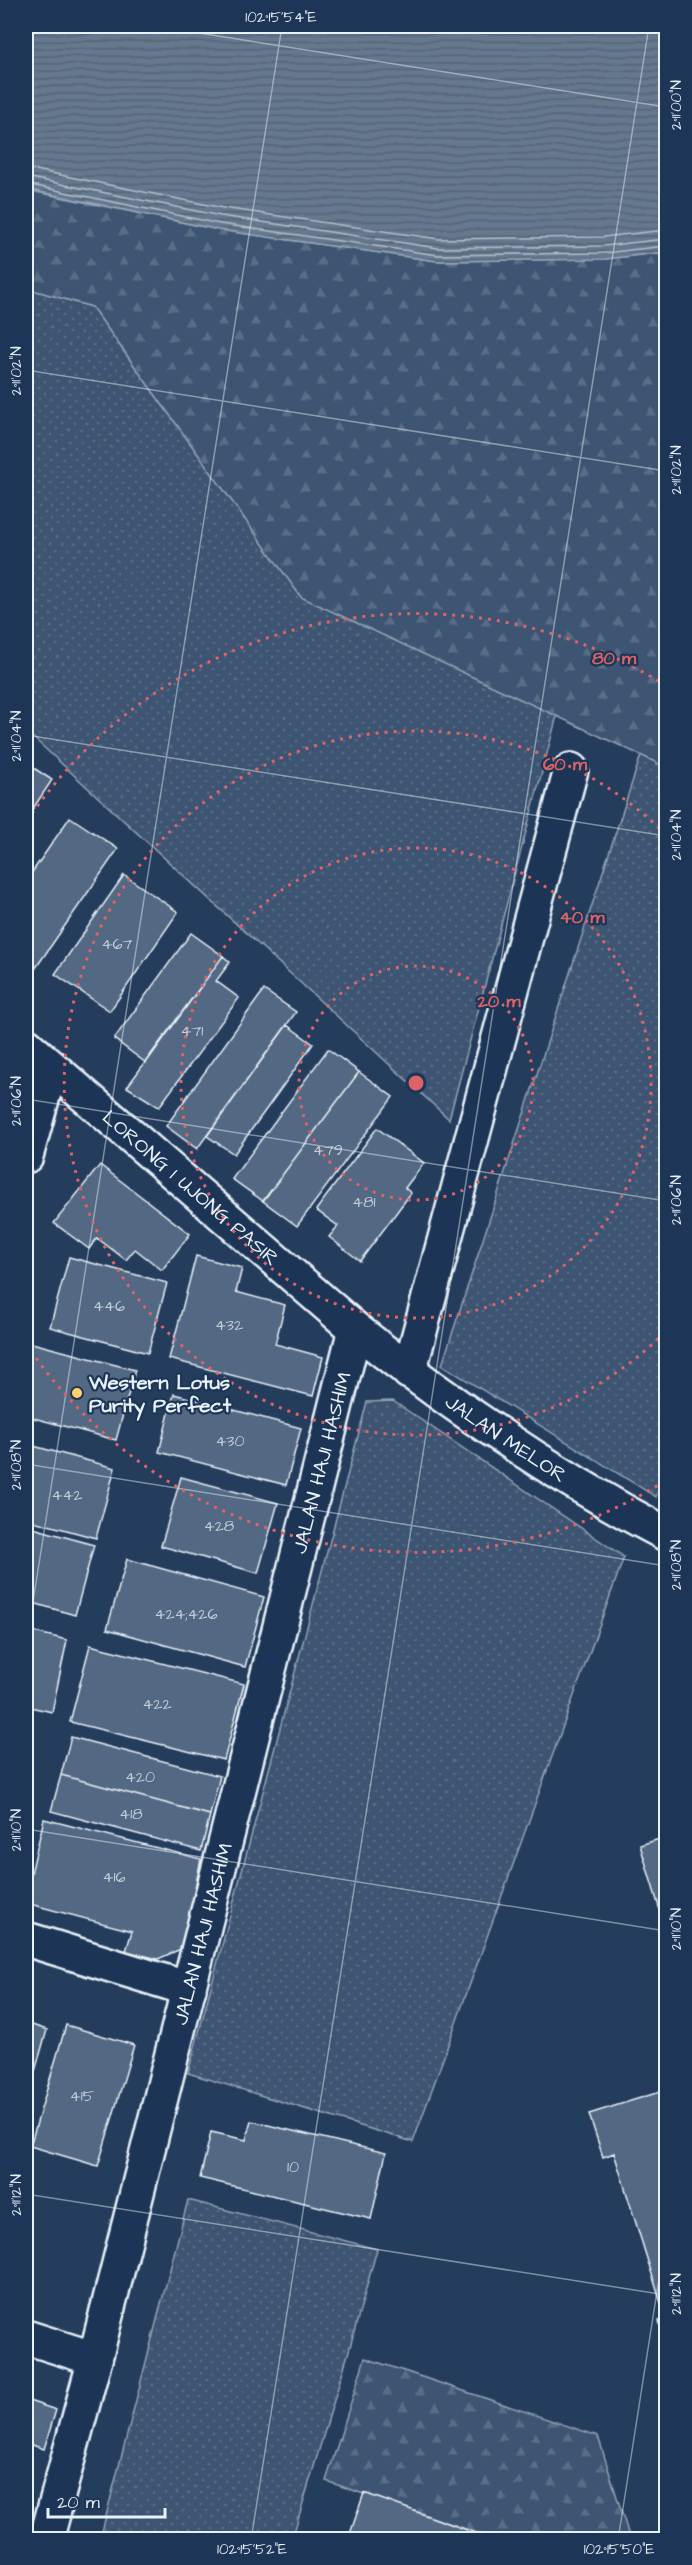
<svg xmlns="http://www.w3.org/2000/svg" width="692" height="2565" viewBox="0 0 692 2565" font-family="'Architects Daughter',sans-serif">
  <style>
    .grass { fill: url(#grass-dots); stroke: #93a2b5; stroke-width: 1.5 }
    .forest { fill: url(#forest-firs); stroke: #93a2b5; stroke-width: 1.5 }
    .water { fill: url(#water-rules); stroke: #99a8ba; stroke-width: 1.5 }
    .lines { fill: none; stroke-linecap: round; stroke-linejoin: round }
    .shore { stroke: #b4c1ce; stroke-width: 1.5 }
    .building { fill: #536782; stroke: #e8f1f8; stroke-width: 1.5 }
    .minor-casing { stroke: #e8f1f8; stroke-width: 38 }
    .minor { stroke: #1d3557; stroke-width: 33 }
    .ticks { fill: none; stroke: #e8f1f8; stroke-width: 1.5; stroke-opacity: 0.45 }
    .ring { fill: none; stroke: #db6466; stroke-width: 3; stroke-dasharray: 3 6 }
    .poi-dot { fill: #ffd166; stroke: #1d3557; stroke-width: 2 }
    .labels { text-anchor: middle; stroke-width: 4.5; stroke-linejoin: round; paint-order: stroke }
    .number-label { font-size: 16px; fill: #c3ceda }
    .street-label { font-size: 20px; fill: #e8f1f8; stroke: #1d3557 }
    .poi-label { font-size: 20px; font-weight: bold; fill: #e8f1f8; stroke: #1d3557; text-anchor: start }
    .centre { fill: #db6466; stroke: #1d3557; stroke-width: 3 }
    .ring-label { font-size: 18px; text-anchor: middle; font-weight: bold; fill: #db6466; stroke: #1d3557; stroke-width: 4.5; stroke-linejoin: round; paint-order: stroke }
    .neatline { fill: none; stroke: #e8f1f8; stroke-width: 2 }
    .ticks-label { font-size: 15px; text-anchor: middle; fill: #e8f1f8 }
  </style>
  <defs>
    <pattern id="grass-dots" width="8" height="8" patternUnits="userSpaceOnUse" patternTransform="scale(1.5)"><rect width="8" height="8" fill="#3e5472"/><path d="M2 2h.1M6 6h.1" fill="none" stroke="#5a6d87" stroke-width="1.8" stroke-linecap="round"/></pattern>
    <pattern id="forest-firs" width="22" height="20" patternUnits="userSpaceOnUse" patternTransform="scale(1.5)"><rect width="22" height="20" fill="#3e5472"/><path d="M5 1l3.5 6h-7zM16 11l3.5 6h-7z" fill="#5a6d87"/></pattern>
    <pattern id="water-rules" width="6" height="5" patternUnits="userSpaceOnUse" patternTransform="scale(1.5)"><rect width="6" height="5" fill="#657890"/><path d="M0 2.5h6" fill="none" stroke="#576270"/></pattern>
  </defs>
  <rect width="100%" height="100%" fill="#253d5d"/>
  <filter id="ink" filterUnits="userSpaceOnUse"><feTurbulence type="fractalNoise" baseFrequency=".0167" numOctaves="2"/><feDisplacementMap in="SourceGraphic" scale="12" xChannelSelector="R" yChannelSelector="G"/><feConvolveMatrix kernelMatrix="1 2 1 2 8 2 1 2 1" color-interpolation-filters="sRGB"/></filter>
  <g filter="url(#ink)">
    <path class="grass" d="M 26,288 L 92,307 L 301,597 L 557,716 L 449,1119 L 26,731 Z
      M 641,755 L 666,767 L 666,1469 L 656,1497 L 442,1365 Z
      M 393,1401 L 624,1557 L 413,2142 L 188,2073 L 367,1402 Z
      M 188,2200 L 377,2249 L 348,2354 L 292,2539 L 100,2539 Z"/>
    <path class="forest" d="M 26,190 L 219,230 L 437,261 L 605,259 L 666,252 L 666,767 L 301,597 L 92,307 L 26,288 Z
      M 365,2358 L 598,2436 L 630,2539 L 495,2539 L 326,2481 Z"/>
    <path class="water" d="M 26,26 L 666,26 L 666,252 L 605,259 L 437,261 L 219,230 L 26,189 Z"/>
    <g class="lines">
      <path class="shore" d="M 26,168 L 223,208 L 439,239 L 603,237 L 666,230
        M 26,177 L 221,216 L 438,248 L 603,246 L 666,239
        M 26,184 L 220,224 L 438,255 L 604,253 L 666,246"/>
    </g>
    <path class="building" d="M 26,763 L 52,780 L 26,819 Z
      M 70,817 L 118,849 L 26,982 L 26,881 Z
      M 124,875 L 178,912 L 110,1011 L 55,974 Z
      M 191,933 L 223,956 L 146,1063 L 114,1039 Z
      M 223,956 L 230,962 L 216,981 L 239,998 L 159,1107 L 127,1087 Z
      M 264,990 L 296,1012 L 197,1149 L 166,1126 Z
      M 287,1025 L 313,1044 L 234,1154 L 207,1136 Z
      M 328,1049 L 359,1072 L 263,1201 L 232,1179 Z
      M 359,1072 L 393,1097 L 297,1226 L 263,1201 Z
      M 377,1128 L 424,1163 L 405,1188 L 411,1193 L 360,1261 L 329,1237 L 338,1226 L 316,1210 Z
      M 100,1165 L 190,1234 L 162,1270 L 135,1249 L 126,1260 L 97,1238 L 89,1249 L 54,1223 Z
      M 196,1256 L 242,1268 L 236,1292 L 285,1305 L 275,1344 L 323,1357 L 313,1396 L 169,1359 Z
      M 69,1257 L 167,1283 L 148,1353 L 50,1327 Z
      M 28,1342 L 135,1370 L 116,1440 L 26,1416 L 26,1352 Z
      M 174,1394 L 301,1428 L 286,1485 L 159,1452 Z
      M 26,1444 L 115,1468 L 96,1538 L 26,1519 Z
      M 181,1477 L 278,1503 L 258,1573 L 161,1546 Z
      M 26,1526 L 94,1545 L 75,1615 L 26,1601 Z
      M 127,1559 L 264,1597 L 245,1667 L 107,1629 Z
      M 26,1630 L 67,1640 L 52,1712 L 26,1706 Z
      M 90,1645 L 244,1684 L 224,1760 L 70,1722 Z
      M 26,1727 L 32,1729 L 26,1755 Z
      M 71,1737 L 220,1776 L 210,1815 L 61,1775 Z
      M 61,1775 L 210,1815 L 201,1851 L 51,1811 Z
      M 44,1819 L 201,1859 L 183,1948 L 158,1959 L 126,1951 L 132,1931 L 26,1903 L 26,1894 Z
      M 666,1837 L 666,1930 L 640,1845 Z
      M 26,2023 L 47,2030 L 26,2102 Z
      M 66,2025 L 134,2045 L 98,2166 L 30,2146 Z
      M 666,2090 L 666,2319 L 614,2153 L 603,2157 L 589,2114 Z
      M 251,2121 L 386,2153 L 371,2219 L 200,2178 L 211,2132 L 246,2140 Z
      M 666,2319 L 666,2344 L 659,2321 Z
      M 26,2400 L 56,2410 L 44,2449 L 26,2443 Z
      M 364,2493 L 495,2540 L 366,2540 L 350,2534 Z"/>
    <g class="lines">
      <defs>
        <g id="minor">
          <path id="s1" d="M 26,1045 L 355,1329 C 452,1406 557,1477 666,1534"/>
          <path d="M 26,1156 L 51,1067"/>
          <path d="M 409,1372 L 571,770"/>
          <path d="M 26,1939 L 189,1989"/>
          <path d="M 26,2337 L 95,2359"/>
          <path id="s2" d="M 46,2540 L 95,2359 L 355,1329"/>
        </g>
      </defs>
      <use href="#minor" class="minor-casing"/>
      <use href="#minor" class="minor"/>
    </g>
  </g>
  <path class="ticks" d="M 155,26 L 666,107M 26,370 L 666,471M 26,735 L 666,836M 26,1099 L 666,1201M 26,1464 L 666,1566M 26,1646 L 282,26M 26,1829 L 666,1931M 26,2194 L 666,2295M 251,2540 L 649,26M 618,2540 L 666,2234"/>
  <g class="ring">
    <circle cx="416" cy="1083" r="117"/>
    <circle cx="416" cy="1083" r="235"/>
    <path d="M665 1332A352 352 0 1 1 665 834"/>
    <path d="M665 1481A469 469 0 0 1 27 1345M27 821A469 469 0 0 1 665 685"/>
  </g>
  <circle class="poi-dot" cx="77" cy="1393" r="6"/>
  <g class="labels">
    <g class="number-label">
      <text x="117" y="949">467</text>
      <text x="192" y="1036">471</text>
      <text x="328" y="1155">479</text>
      <text x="364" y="1207">481</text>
      <text x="109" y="1311">446</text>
      <text x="229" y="1330">432</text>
      <text x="230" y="1446">430</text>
      <text x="67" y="1500">442</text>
      <text x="219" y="1531">428</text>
      <text x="186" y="1619">424;426</text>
      <text x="157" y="1709">422</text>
      <text x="140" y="1782">420</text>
      <text x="131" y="1819">418</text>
      <text x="114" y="1882">416</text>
      <text x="82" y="2101">415</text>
      <text x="293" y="2172">10</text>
    </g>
    <g class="street-label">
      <text dy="7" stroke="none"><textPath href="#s1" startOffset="218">LORONG 1 UJONG PASIR</textPath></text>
      <text dy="7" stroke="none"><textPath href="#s1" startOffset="621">JALAN MELOR</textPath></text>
      <text dy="7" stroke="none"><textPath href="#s2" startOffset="1112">JALAN HAJI HASHIM</textPath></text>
      <text dy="7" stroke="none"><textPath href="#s2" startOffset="626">JALAN HAJI HASHIM</textPath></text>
    </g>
    <g class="poi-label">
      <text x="89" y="1389">Western Lotus<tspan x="89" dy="23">Purity Perfect</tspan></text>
    </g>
  </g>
  <circle cx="416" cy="1083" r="9" class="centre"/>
  <g class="ring-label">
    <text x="614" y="664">80 m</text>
    <text x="565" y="770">60 m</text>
    <text x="582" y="923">40 m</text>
    <text x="499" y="1007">20 m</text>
  </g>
  <rect width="692" height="2565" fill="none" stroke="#1d3557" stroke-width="66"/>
  <path d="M48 2508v9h117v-9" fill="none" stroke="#e8f1f8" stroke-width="3"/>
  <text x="57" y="2508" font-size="18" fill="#e8f1f8" stroke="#1d3557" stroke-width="4.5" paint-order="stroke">20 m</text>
  <rect x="33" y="33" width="626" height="2499" class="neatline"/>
  <g class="ticks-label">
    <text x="281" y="22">102°15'54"E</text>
    <text transform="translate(676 105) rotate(-90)" y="5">2°11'00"N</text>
    <text transform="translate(16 371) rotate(-90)" y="5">2°11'02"N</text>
    <text transform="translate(676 470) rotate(-90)" y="5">2°11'02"N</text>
    <text transform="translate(16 736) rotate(-90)" y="5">2°11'04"N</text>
    <text transform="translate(676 835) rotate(-90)" y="5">2°11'04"N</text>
    <text transform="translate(16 1101) rotate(-90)" y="5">2°11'06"N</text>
    <text transform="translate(676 1200) rotate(-90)" y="5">2°11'06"N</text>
    <text transform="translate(16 1465) rotate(-90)" y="5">2°11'08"N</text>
    <text transform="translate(676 1565) rotate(-90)" y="5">2°11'08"N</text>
    <text transform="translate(16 1830) rotate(-90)" y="5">2°11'10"N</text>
    <text transform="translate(676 1929) rotate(-90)" y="5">2°11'10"N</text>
    <text transform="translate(16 2195) rotate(-90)" y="5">2°11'12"N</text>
    <text transform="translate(676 2294) rotate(-90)" y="5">2°11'12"N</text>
    <text x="252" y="2554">102°15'52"E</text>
    <text x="619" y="2554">102°15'50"E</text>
  </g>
</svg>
